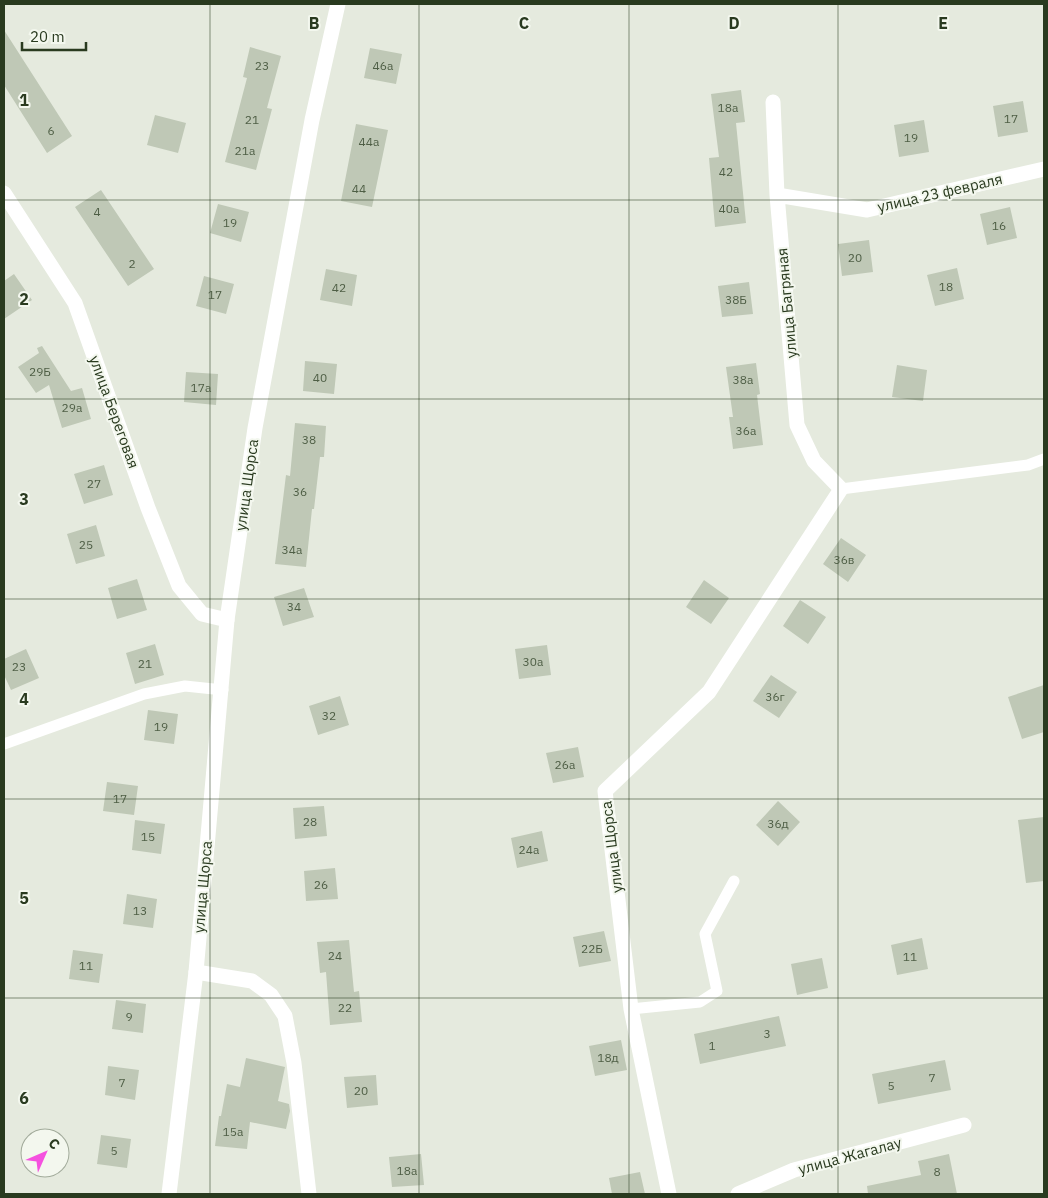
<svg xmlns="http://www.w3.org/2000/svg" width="1048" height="1198" viewBox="0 0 1048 1198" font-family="'IBM Plex Sans',sans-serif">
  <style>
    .building { fill: #bfc8b6 }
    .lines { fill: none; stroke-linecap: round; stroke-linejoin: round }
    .lane { stroke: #fff; stroke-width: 11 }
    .street { stroke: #fff; stroke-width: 15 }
    .secondary { stroke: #fff; stroke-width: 15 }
    .grid { fill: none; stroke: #293a1f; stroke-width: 1; stroke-opacity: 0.55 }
    .labels { text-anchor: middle; stroke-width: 4; stroke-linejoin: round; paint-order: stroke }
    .number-label { font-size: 12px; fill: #4e5e45 }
    .street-label { font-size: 15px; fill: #293a1f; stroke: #f3f7ee }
    .grid-label { font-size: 16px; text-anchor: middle; font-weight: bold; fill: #293a1f; stroke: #f3f7ee; stroke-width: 4; stroke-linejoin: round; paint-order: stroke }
  </style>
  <rect width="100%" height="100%" fill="#e5eade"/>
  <path class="building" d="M 4,30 L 72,136 L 47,153 L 4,85 Z
    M 250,47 L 281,56 L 267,108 L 272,109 L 256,170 L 225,162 L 247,78 L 243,77 Z
    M 370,48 L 402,54 L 396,84 L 364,78 Z
    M 741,90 L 745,122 L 736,123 L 746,223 L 715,227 L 709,158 L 719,157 L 711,94 Z
    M 1023,101 L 1028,132 L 998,137 L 993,106 Z
    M 155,115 L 186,123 L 178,153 L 147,145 Z
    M 924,120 L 929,152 L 899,157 L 894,125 Z
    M 356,124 L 388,130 L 372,207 L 341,201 Z
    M 101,190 L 154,269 L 128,286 L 75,207 Z
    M 218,204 L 249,212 L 241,242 L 210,233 Z
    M 1010,207 L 1017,238 L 987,245 L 980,214 Z
    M 869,240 L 873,272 L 842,276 L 838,244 Z
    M 957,268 L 964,299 L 935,306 L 927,275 Z
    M 326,269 L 357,275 L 352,306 L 320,300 Z
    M 14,274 L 32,300 L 4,319 L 4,281 Z
    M 204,276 L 234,284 L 226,314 L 196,306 Z
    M 749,282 L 753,314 L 722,317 L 718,286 Z
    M 42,346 L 71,391 L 82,388 L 91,419 L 62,428 L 49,385 L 36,393 L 18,367 L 39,353 L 37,348 Z
    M 305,361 L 337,364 L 334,394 L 303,391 Z
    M 756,363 L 760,394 L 757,395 L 763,445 L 733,449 L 729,417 L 733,417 L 726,367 Z
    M 897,365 L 927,370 L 923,401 L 892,397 Z
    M 186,372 L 218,374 L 216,405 L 184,402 Z
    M 295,423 L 326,426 L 324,457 L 320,457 L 314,509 L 312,509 L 306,567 L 275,564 L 286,475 L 290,476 Z
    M 104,465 L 113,495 L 84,504 L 74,474 Z
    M 96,525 L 105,556 L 76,564 L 67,534 Z
    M 841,538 L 866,555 L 848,582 L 823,564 Z
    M 137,579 L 147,610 L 117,619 L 108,588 Z
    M 704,580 L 729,598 L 711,624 L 686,607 Z
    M 304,588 L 314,617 L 283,626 L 274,597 Z
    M 800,600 L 826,617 L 808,644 L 783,626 Z
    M 155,644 L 164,675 L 135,684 L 126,653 Z
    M 547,645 L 551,675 L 519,679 L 515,649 Z
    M 26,649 L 39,678 L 11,690 L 4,675 L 4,659 Z
    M 771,675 L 797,692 L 779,718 L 753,701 Z
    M 1044,685 L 1044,732 L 1022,739 L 1008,697 Z
    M 340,696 L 349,725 L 318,735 L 309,706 Z
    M 148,710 L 178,714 L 174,744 L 144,740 Z
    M 578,747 L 584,777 L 553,783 L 546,753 Z
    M 107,782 L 138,786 L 134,815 L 103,811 Z
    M 778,801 L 800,822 L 778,846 L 756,825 Z
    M 324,806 L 327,836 L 295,839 L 293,808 Z
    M 1044,817 L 1044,881 L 1026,883 L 1018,820 Z
    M 135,820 L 165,824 L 161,854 L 132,850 Z
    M 542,831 L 548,861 L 517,868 L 511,838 Z
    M 335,868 L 338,899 L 306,901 L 304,871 Z
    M 127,894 L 157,899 L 153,928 L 123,924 Z
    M 604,931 L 611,961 L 579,967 L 573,937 Z
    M 922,938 L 928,969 L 897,975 L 891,945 Z
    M 349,940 L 354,992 L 359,991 L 362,1022 L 330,1025 L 326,972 L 320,973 L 317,942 Z
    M 73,950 L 103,954 L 99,983 L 69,979 Z
    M 822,958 L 828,988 L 797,995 L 791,964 Z
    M 116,1000 L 146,1004 L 143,1033 L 112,1029 Z
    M 779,1016 L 786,1046 L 700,1064 L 694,1034 Z
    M 621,1040 L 627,1070 L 595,1076 L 589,1046 Z
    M 246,1058 L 285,1067 L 278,1101 L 289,1104 L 290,1111 L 286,1129 L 250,1122 L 247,1149 L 215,1146 L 219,1116 L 221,1116 L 227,1084 L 240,1087 Z
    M 945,1060 L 951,1090 L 878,1104 L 872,1074 Z
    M 108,1066 L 139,1070 L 135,1100 L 105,1095 Z
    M 376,1075 L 378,1105 L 347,1108 L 344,1077 Z
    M 101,1135 L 131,1139 L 127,1168 L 97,1164 Z
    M 421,1154 L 424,1185 L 392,1187 L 389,1157 Z
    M 949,1154 L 957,1194 L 868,1194 L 867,1186 L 921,1175 L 918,1161 Z
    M 640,1172 L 645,1194 L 612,1194 L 609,1178 Z"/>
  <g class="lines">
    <path class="lane" d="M 841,489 L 1028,465 L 1044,459
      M 4,744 L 144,694 L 185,686 L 223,690
      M 631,1009 L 700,1002 L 717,991 L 705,934 L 734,881"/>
    <path class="street" d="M 4,193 L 75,303 L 148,508 L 179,586 L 202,614 L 227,620
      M 777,195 L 867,210 L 1044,169
      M 196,972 L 252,981 L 271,995 L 285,1016 L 294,1063 L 309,1194
      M 669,1194 L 631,1009 L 605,791 L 709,692 L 841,489 L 814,461 L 797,425 L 777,195 L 773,102
      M 738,1194 L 794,1170 L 964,1125"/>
    <path class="secondary" d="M 169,1194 L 196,972 L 227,620 L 255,428 L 312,120 L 338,4"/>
  </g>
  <path class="grid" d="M 210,4 L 210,1194M 419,4 L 419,1194M 629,4 L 629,1194M 838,4 L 838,1194M 4,200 L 1044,200M 4,399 L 1044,399M 4,599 L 1044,599M 4,799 L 1044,799M 4,998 L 1044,998"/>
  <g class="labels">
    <g class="number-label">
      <text x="262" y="70">23</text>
      <text x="383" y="70">46а</text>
      <text x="728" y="112">18а</text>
      <text x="1011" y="123">17</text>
      <text x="252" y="124">21</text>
      <text x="51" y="135">6</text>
      <text x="911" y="142">19</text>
      <text x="369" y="146">44а</text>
      <text x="245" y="155">21а</text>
      <text x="726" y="176">42</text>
      <text x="359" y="193">44</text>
      <text x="729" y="213">40а</text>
      <text x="97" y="216">4</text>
      <text x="230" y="227">19</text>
      <text x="999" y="230">16</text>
      <text x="855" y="262">20</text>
      <text x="132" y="268">2</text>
      <text x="946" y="291">18</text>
      <text x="339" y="292">42</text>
      <text x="215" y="299">17</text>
      <text x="736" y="304">38Б</text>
      <text x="40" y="376">29Б</text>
      <text x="320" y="382">40</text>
      <text x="743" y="384">38а</text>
      <text x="201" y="392">17а</text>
      <text x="72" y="412">29а</text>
      <text x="746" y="435">36а</text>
      <text x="309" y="444">38</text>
      <text x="94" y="488">27</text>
      <text x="300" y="496">36</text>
      <text x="86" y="549">25</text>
      <text x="292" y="554">34а</text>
      <text x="844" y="564">36в</text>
      <text x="294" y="611">34</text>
      <text x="533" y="666">30а</text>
      <text x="145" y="668">21</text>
      <text x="19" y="671">23</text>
      <text x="775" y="701">36г</text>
      <text x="329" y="720">32</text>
      <text x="161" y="731">19</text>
      <text x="565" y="769">26а</text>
      <text x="120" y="803">17</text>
      <text x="310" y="826">28</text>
      <text x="778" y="828">36д</text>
      <text x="148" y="841">15</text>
      <text x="529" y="854">24а</text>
      <text x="321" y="889">26</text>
      <text x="140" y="915">13</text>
      <text x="592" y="953">22Б</text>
      <text x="335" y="960">24</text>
      <text x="910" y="961">11</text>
      <text x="86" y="970">11</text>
      <text x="345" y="1012">22</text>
      <text x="129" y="1021">9</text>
      <text x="767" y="1038">3</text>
      <text x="712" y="1050">1</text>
      <text x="608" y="1062">18д</text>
      <text x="932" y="1082">7</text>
      <text x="122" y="1087">7</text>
      <text x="891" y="1090">5</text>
      <text x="361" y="1095">20</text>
      <text x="233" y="1136">15а</text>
      <text x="114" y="1155">5</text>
      <text x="407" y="1175">18а</text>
      <text x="937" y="1176">8</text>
    </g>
    <g class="street-label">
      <text transform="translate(940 193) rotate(-13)" y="5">улица 23 февраля</text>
      <text transform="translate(787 303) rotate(-95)" y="5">улица Багряная</text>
      <text transform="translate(114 412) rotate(70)" y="5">улица Береговая</text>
      <text transform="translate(247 485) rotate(-82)" y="5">улица Щорса</text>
      <text transform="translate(612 847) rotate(-97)" y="5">улица Щорса</text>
      <text transform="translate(203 887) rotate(-85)" y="5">улица Щорса</text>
      <text transform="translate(850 1156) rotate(-15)" y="5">улица Жагалау</text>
    </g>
  </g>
  <g class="grid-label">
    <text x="314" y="29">B</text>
    <text x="524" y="29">C</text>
    <text x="734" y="29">D</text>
    <text x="943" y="29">E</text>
    <text x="24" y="106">1</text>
    <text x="24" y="305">2</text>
    <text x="24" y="505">3</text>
    <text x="24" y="705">4</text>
    <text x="24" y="904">5</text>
    <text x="24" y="1104">6</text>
  </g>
  <rect width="1048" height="1198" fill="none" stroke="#293a1f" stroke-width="10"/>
  <g transform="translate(45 1153) rotate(45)"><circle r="24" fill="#f3f7ee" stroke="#a2ab9b"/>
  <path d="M0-4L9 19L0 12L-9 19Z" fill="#f551df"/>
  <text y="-8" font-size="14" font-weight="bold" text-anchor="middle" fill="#293a1f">С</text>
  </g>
  <path d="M22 42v8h64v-8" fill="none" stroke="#293a1f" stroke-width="2.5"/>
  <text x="30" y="42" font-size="15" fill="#293a1f" stroke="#f3f7ee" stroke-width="4" paint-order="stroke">20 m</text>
</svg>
